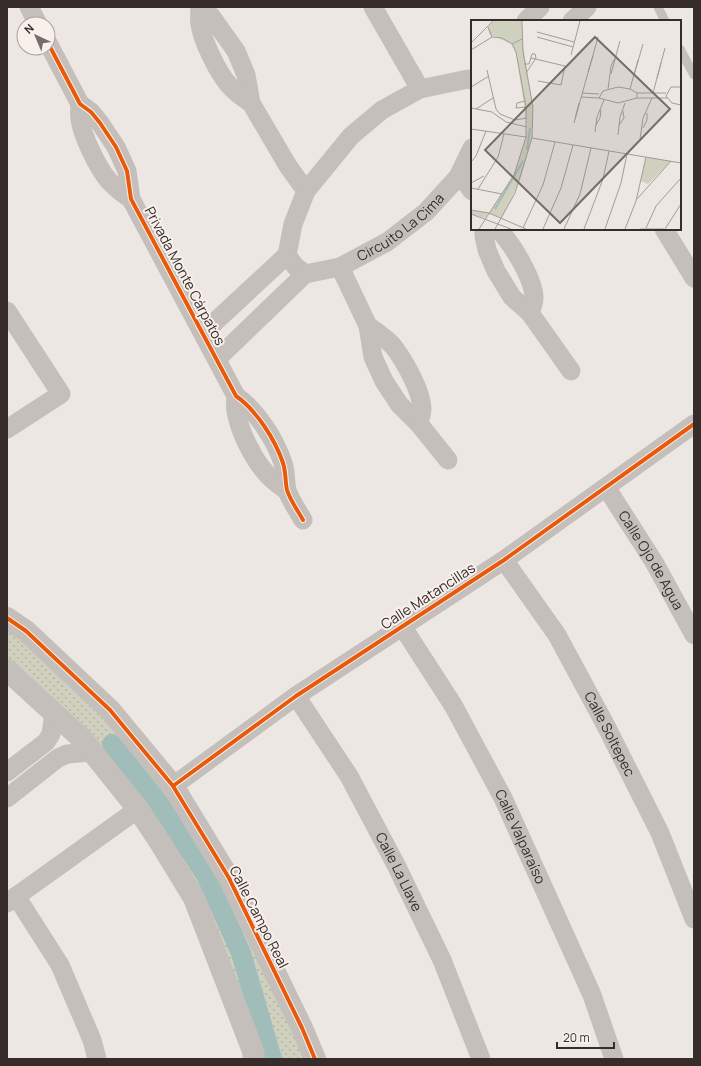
<svg xmlns="http://www.w3.org/2000/svg" width="701" height="1066" viewBox="0 0 701 1066" font-family="Manrope,sans-serif">
  <style>
    .grass { fill: url(#grass-dots) }
    .lines { fill: none; stroke-linecap: round; stroke-linejoin: round }
    .canal { stroke: #a0bdba; stroke-width: 20 }
    .service { stroke: #c5bfbb; stroke-width: 9 }
    .minor { stroke: #c5bfbb; stroke-width: 19 }
    .tertiary { stroke: #c5bfbb; stroke-width: 22 }
    .cycleway-casing { stroke: #f8f0eb; stroke-width: 6 }
    .cycleway { stroke: #e8590c; stroke-width: 4 }
    .labels { text-anchor: middle; stroke-width: 4; stroke-linejoin: round; paint-order: stroke }
    .street-label { font-size: 14px; fill: #362c2a; stroke: #f8f0eb }
    .inset-river { fill: none; stroke: #a0bdba; stroke-width: 2 }
    .inset-road { fill: none; stroke: #a39c99; stroke-width: 1 }
    .view { fill: #766d6b; fill-opacity: 0.15; stroke: #766d6b; stroke-width: 2 }
    .inset-edge { fill: none; stroke: #362c2a; stroke-width: 2 }
  </style>
  <defs>
    <pattern id="grass-dots" width="8" height="8" patternUnits="userSpaceOnUse"><rect width="8" height="8" fill="#cfd0be"/><path d="M2 2h.1M6 6h.1" fill="none" stroke="#b2b3a3" stroke-width="1.8" stroke-linecap="round"/></pattern>
  </defs>
  <rect width="100%" height="100%" fill="#ece7e3"/>
  <path class="grass" d="M 7,618 L 173,786 L 315,1059 L 254,1059 L 161,844 L 7,670 Z"/>
  <g class="lines">
    <path class="canal" d="M 112,744 L 158,802 L 206,875 L 241,953 L 272,1059"/>
    <path class="service" d="M 658,7 L 665,21
      M 680,49 L 694,75"/>
    <g class="minor">
      <path d="M 29,7 L 38,24"/>
      <path d="M 200,7 L 211,16 L 236,51 L 246,75 L 251,103 L 288,166 L 306,191"/>
      <path d="M 373,7 L 420,89"/>
      <path d="M 200,8 C 200,13 199,19 200,24 C 202,40 218,73 229,85 C 236,93 243,98 251,103"/>
      <path d="M 526,21 L 540,7"/>
      <path d="M 572,21 L 587,7"/>
      <path d="M 48,43 L 80,104 L 91,112 L 100,123 L 116,147 L 127,171 L 131,199 L 236,396 C 256,410 275,439 283,463 C 286,472 285,481 287,490 C 290,500 298,511 303,520"/>
      <path id="s1" d="M 472,80 L 468,79 L 420,89 L 382,110 L 351,136 L 306,191 L 293,224 L 287,255 L 295,266 L 305,274 L 340,267 L 387,242 L 426,212 L 458,177 L 472,148"/>
      <path d="M 80,104 C 80,109 79,114 80,119 C 82,136 98,168 109,181 C 116,188 123,194 131,199"/>
      <path d="M 458,177 L 467,184 L 472,191"/>
      <path d="M 484,229 L 484,236 L 487,250 L 496,271 L 512,297 L 530,313 L 571,371"/>
      <path d="M 498,229 C 511,242 534,279 534,298 C 534,302 532,308 530,313"/>
      <path d="M 664,229 L 694,278"/>
      <path d="M 340,267 L 368,326 L 373,357 L 384,381 L 399,404 L 419,424 L 448,460"/>
      <path d="M 7,311 L 61,394 L 7,429"/>
      <path d="M 368,326 C 377,332 386,338 393,346 C 404,360 421,390 422,408 C 422,413 420,419 419,424"/>
      <path d="M 203,333 L 287,255"/>
      <path d="M 217,359 L 305,274"/>
      <path d="M 236,396 C 236,401 235,406 236,411 C 239,430 253,459 266,473 C 272,480 279,485 287,491"/>
      <path id="s2" d="M 606,487 L 654,562 L 694,635"/>
      <path id="s3" d="M 504,560 L 557,635 L 605,724 L 660,833 L 694,919"/>
      <path id="s4" d="M 402,626 L 453,705 L 503,798 L 592,995 L 614,1059"/>
      <path id="s5" d="M 296,696 L 349,776 L 396,865 L 442,960 L 481,1059"/>
      <path d="M 7,772 L 46,742 L 51,734 L 54,713"/>
      <path d="M 173,786 L 296,696 L 504,560 L 694,424"/>
      <path d="M 7,798 L 58,758 L 67,754 L 92,752"/>
      <path d="M 16,896 L 60,965 L 92,1040 L 97,1059"/>
      <path d="M 7,903 L 138,809"/>
    </g>
    <path class="tertiary" d="M 7,618 L 26,631 L 110,710 L 173,786 L 229,878 L 302,1028 L 315,1059
      M 7,670 L 81,738 L 138,809 L 161,844 L 194,898 L 253,1051 L 254,1059"/>
    <defs>
      <path id="cycleway" d="M 48,43 L 80,104 L 91,112 L 100,123 L 116,147 L 127,171 L 131,199 L 236,396 C 256,410 275,439 283,463 C 286,472 285,481 287,490 C 290,500 298,511 303,520
        M 7,618 L 26,631 L 110,710 L 173,786 L 229,878 L 302,1028 L 315,1059
        M 173,786 L 296,696 L 504,560 L 694,424"/>
    </defs>
    <use href="#cycleway" class="cycleway-casing"/>
    <use href="#cycleway" class="cycleway"/>
  </g>
  <g class="labels">
    <g class="street-label">
      <text dy="5" stroke="none"><textPath href="#s1" startOffset="410">Circuito La Cima</textPath></text>
      <text transform="translate(185 276) rotate(62)" y="5">Privada Monte Cárpatos</text>
      <text dy="5" stroke="none"><textPath href="#s2" startOffset="86">Calle Ojo de Agua</textPath></text>
      <text transform="translate(428 596) rotate(-33)" y="5">Calle Matancillas</text>
      <text dy="5" stroke="none"><textPath href="#s3" startOffset="204">Calle Soltepec</textPath></text>
      <text dy="5" stroke="none"><textPath href="#s4" startOffset="242">Calle Valparaíso</textPath></text>
      <text dy="5" stroke="none"><textPath href="#s5" startOffset="204">Calle La Llave</textPath></text>
      <text transform="translate(259 917) rotate(63)" y="5">Calle Campo Real</text>
    </g>
  </g>
  <g transform="translate(471 20)">
    <rect width="210" height="210" fill="#ece7e3"/>
    <path d="M 51,19 L 62,87 L 61,118 L 50,158 L 31,198 L 18,193 L 14,198 L 0,194 L 0,190 L 18,193 L 43,155 L 55,117 L 56,104 L 45,33 L 41,24 Z" fill="#cfd0be"/>
    <path d="M 22,1 L 51,1 L 51,19 L 41,24 L 18,14 L 17,7 ZM 175,137 L 200,141 L 177,164 L 170,161 Z" fill="#cfd0be"/>
    <path class="inset-river" d="M 56,130 L 59,108M 24,189 L 52,141"/>
    <path class="inset-road" d="M 17,7 L 21,17 L 31,18 L 41,24 L 51,19M 66,12 L 103,22M 66,17 L 102,27M 0,23 L 22,1M 0,30 L 21,17M 100,35 L 109,1M 60,38 L 94,46 L 90,65 L 67,61M 53,44 L 58,44 L 61,34 L 64,34 L 65,38M 16,50 L 25,89 L 29,94 L 44,100 L 56,98M 117,52 L 122,36M 55,53 L 65,38M 140,54 L 149,21M 163,55 L 172,24M 186,58 L 194,28M 0,67 L 18,56M 147,67 L 159,69 L 166,73 L 166,78 L 147,83 L 128,78 L 132,71 ZM 210,67 L 200,67 L 195,76 L 201,83 L 210,85M 137,69 L 140,46 L 144,38M 159,69 L 167,40M 111,73 L 128,74M 166,73 L 195,73M 182,73 L 190,43M 110,77 L 128,78M 166,78 L 196,78M 54,81 L 46,83 L 45,88 L 55,87M 0,88 L 21,92 L 35,102 L 56,107M 5,89 L 22,78M 104,99 L 108,83M 103,103 L 127,17M 125,105 L 129,98 L 130,90M 148,105 L 153,98 L 152,91M 172,108 L 176,100 L 176,93M 0,109 L 55,117M 124,112 L 126,97 L 133,80M 147,115 L 149,97 L 154,83M 61,118 L 210,143M 169,119 L 172,98 L 181,78M 0,142 L 5,136 L 15,111M 0,163 L 13,156M 0,168 L 31,174M 7,169 L 27,137 L 33,114M 166,179 L 200,141M 0,190 L 18,193 L 55,209M 0,194 L 40,209M 52,208 L 72,165 L 84,122M 175,208 L 185,186 L 210,158M 8,209 L 43,155 L 55,117 L 55,87 L 45,32 L 41,24M 24,209 L 44,173 L 61,118 L 62,87 L 52,32 L 51,1M 72,209 L 90,168 L 102,125M 93,209 L 109,174 L 120,128M 113,209 L 132,159 L 138,131M 134,209 L 150,163 L 156,134M 154,209 L 165,181 L 175,137M 169,209 L 193,209M 194,209 L 210,184"/>
    <path class="view" d="M 124,17 L 199,89 L 89,203 L 14,130 Z"/>
    <rect width="210" height="210" class="inset-edge"/>
  </g>
  <rect width="701" height="1066" fill="none" stroke="#362c2a" stroke-width="16"/>
  <g transform="translate(36 36) rotate(316)"><circle r="19" fill="#f8f0eb" stroke="#aaa29e"/>
  <path d="M0-3L7 15L0 10L-7 15Z" fill="#766d6b"/>
  <text y="-6" font-size="11" font-weight="bold" text-anchor="middle" fill="#362c2a">N</text>
  </g>
  <path d="M557 1042v6h57v-6" fill="none" stroke="#362c2a" stroke-width="2"/>
  <text x="563" y="1042" font-size="12" fill="#362c2a" stroke="#f8f0eb" stroke-width="3" paint-order="stroke">20 m</text>
</svg>
